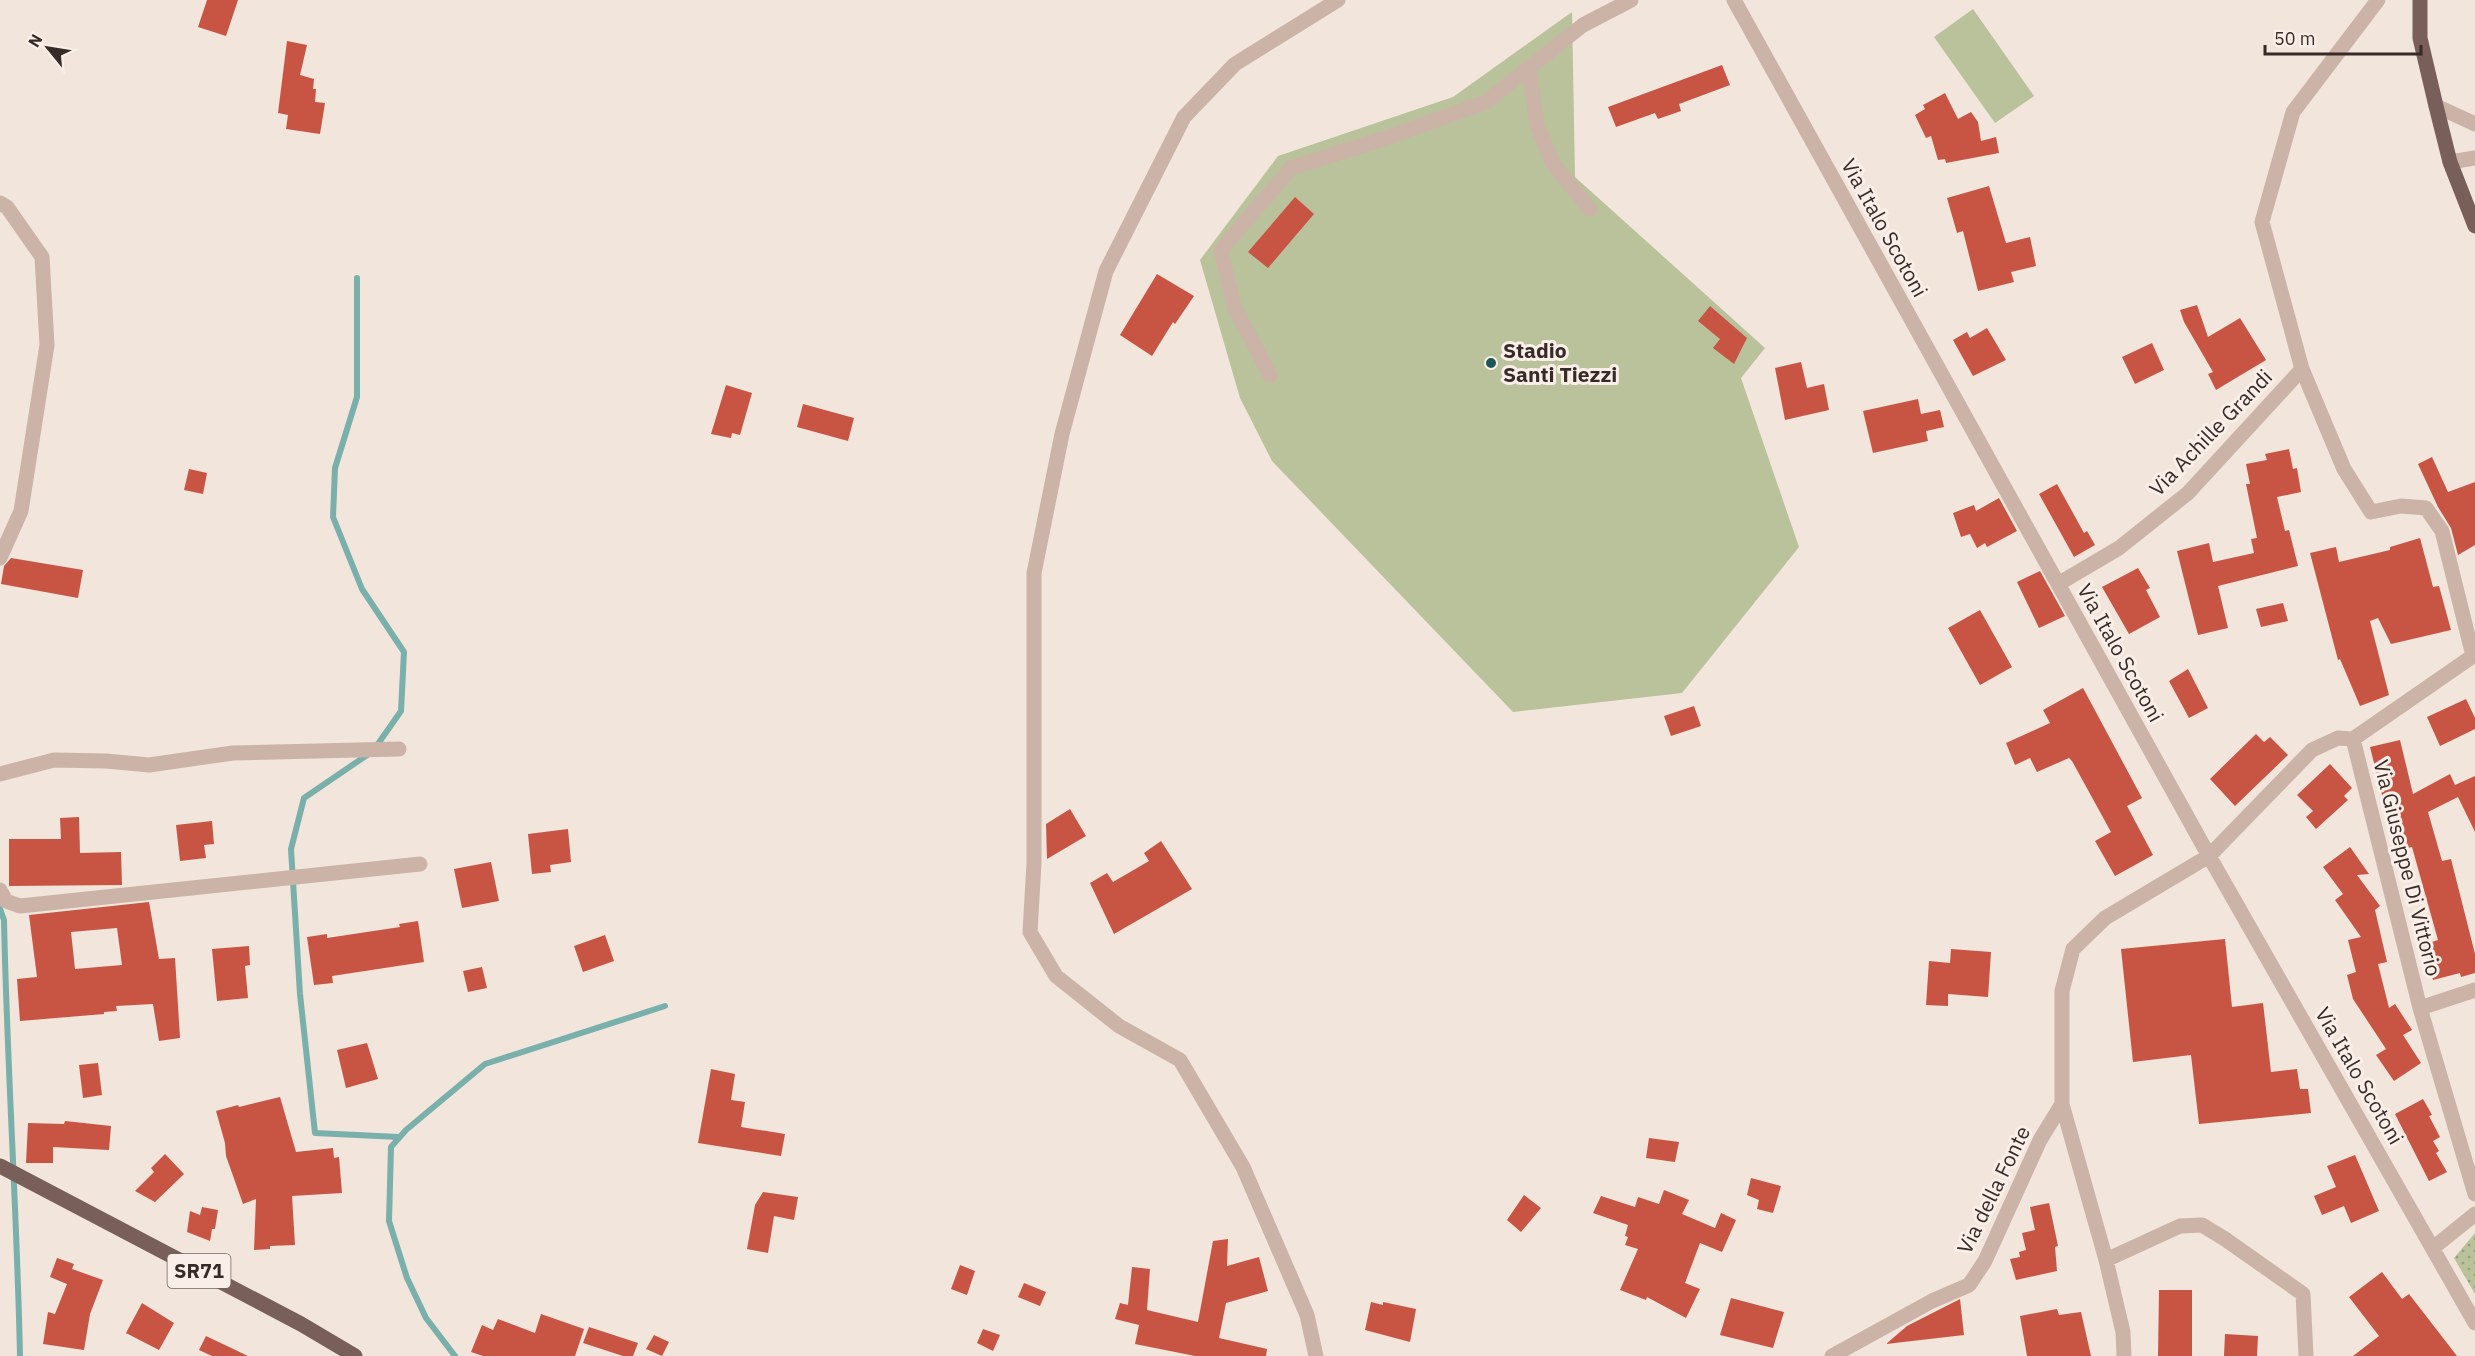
<svg xmlns="http://www.w3.org/2000/svg" width="2475" height="1356" viewBox="0 0 2475 1356" font-family="'IBM Plex Sans',sans-serif">
  <style>
    .grass { fill: #b9c29b }
    .park { fill: url(#park-dots) }
    .lines { fill: none; stroke-linecap: round; stroke-linejoin: round }
    .stream { stroke: #7ab0ab; stroke-width: 6 }
    .building { fill: #c85444; fill-rule: evenodd }
    .minor { stroke: #cbb3a7; stroke-width: 15 }
    .major { stroke: #795f59; stroke-width: 15 }
    .poi-dot { fill: #1c5956; stroke: #faefe8; stroke-width: 2 }
    .labels { text-anchor: middle; stroke-width: 6; stroke-linejoin: round; paint-order: stroke }
    .shield { fill: #faefe8; stroke: #726662; stroke-width: 1.5 }
    .shield-label { font-size: 20px; font-weight: bold; fill: #372b28 }
    .street-label { font-size: 21px; fill: #372b28; stroke: #faefe8 }
    .poi-label { font-size: 21px; font-weight: bold; fill: #372b28; stroke: #faefe8; text-anchor: start }
  </style>
  <defs>
    <pattern id="park-dots" width="8" height="8" patternUnits="userSpaceOnUse" patternTransform="scale(1.5)"><rect width="8" height="8" fill="#b9c29b"/><path d="M2 2h.1M6 6h.1" fill="none" stroke="#979e7e" stroke-width="1.8" stroke-linecap="round"/></pattern>
  </defs>
  <rect width="100%" height="100%" fill="#f2e5db"/>
  <path class="grass" d="M 1973,9 L 2034,96 L 1995,123 L 1934,37 Z
    M 1572,12 L 1575,177 L 1765,348 L 1741,378 L 1799,547 L 1682,693 L 1513,712 L 1272,461 L 1240,398 L 1200,260 L 1278,156 L 1453,97 Z"/>
  <path class="park" d="M 2475,1233 L 2475,1294 L 2454,1258 Z"/>
  <g class="lines">
    <path class="stream" d="M 357,278 L 357,397 L 335,468 L 333,517 L 362,589 L 404,652 L 401,711 L 373,751 L 304,798 L 291,849 L 300,994 L 315,1133 L 399,1137
      M 0,909 L 4,920 C 7,1066 17,1211 20,1356
      M 455,1356 L 426,1318 L 407,1278 L 389,1221 L 391,1147 L 406,1130 L 485,1064 L 665,1006"/>
  </g>
  <path class="building" d="M 207,0 L 238,0 L 226,36 L 198,27 Z
    M 287,41 L 307,45 L 300,75 L 314,79 L 313,89 L 316,89 L 315,102 L 325,103 L 320,134 L 286,129 L 288,115 L 278,113 Z
    M 1722,65 L 1730,85 L 1679,104 L 1681,111 L 1658,119 L 1655,113 L 1616,127 L 1608,107 Z
    M 1945,93 L 1958,119 L 1971,112 L 1978,122 L 1981,141 L 1996,137 L 1999,153 L 1946,163 L 1945,159 L 1938,160 L 1931,136 L 1926,138 L 1915,115 L 1925,109 L 1923,105 Z
    M 1989,186 L 2006,243 L 2030,237 L 2036,266 L 2011,272 L 2014,282 L 1978,291 L 1963,231 L 1957,233 L 1947,198 Z
    M 1295,197 L 1314,214 L 1268,268 L 1248,252 Z
    M 1157,274 L 1194,296 L 1175,324 L 1173,322 L 1152,356 L 1120,335 Z
    M 2197,305 L 2208,337 L 2240,318 L 2266,360 L 2216,390 L 2208,374 L 2213,372 L 2184,322 L 2180,310 Z
    M 1710,306 L 1747,338 L 1734,364 L 1713,348 L 1720,339 L 1698,321 Z
    M 1987,328 L 2006,360 L 1973,376 L 1953,340 L 1967,332 L 1970,338 Z
    M 2152,343 L 2164,370 L 2135,384 L 2122,357 Z
    M 1801,362 L 1807,388 L 1824,384 L 1829,410 L 1785,420 L 1775,368 Z
    M 726,385 L 752,393 L 740,435 L 732,433 L 731,438 L 711,434 Z
    M 1918,399 L 1921,414 L 1940,410 L 1944,427 L 1926,431 L 1928,441 L 1873,453 L 1863,411 Z
    M 803,404 L 854,418 L 848,441 L 797,427 Z
    M 2289,449 L 2293,469 L 2297,468 L 2301,492 L 2277,497 L 2285,531 L 2289,530 L 2298,566 L 2218,586 L 2228,628 L 2198,635 L 2177,551 L 2209,543 L 2213,562 L 2254,553 L 2251,539 L 2257,538 L 2246,484 L 2250,484 L 2246,464 L 2267,460 L 2265,454 Z
    M 2432,457 L 2448,492 L 2475,482 L 2475,545 L 2458,555 L 2451,528 L 2438,507 L 2418,464 Z
    M 189,469 L 207,473 L 203,494 L 184,490 Z
    M 2057,484 L 2084,533 L 2087,531 L 2095,545 L 2074,557 L 2039,494 Z
    M 1999,498 L 2017,531 L 1987,547 L 1985,543 L 1977,548 L 1970,534 L 1961,537 L 1953,513 L 1974,505 L 1976,511 Z
    M 2420,538 L 2433,587 L 2439,586 L 2451,630 L 2391,644 L 2378,618 L 2370,621 L 2389,695 L 2360,706 L 2340,659 L 2338,660 L 2310,553 L 2336,547 L 2339,562 L 2390,550 L 2390,547 Z
    M 11,558 L 83,570 L 78,598 L 1,584 L 4,566 Z
    M 2138,568 L 2150,588 L 2146,590 L 2160,617 L 2129,634 L 2102,587 Z
    M 2040,571 L 2065,616 L 2039,628 L 2017,582 Z
    M 2283,603 L 2288,621 L 2261,627 L 2256,609 Z
    M 1980,610 L 2012,667 L 1980,685 L 1948,628 Z
    M 2188,669 L 2208,708 L 2189,718 L 2169,681 Z
    M 2083,688 L 2142,798 L 2127,806 L 2153,855 L 2115,876 L 2095,841 L 2111,832 L 2072,761 L 2069,758 L 2037,772 L 2030,758 L 2015,765 L 2006,743 L 2050,723 L 2043,710 Z
    M 2466,699 L 2475,718 L 2475,729 L 2440,746 L 2427,717 Z
    M 1694,706 L 1701,726 L 1671,736 L 1664,716 Z
    M 2256,734 L 2264,742 L 2270,737 L 2288,755 L 2235,806 L 2210,779 Z
    M 2400,740 L 2413,794 L 2450,774 L 2455,785 L 2475,776 L 2475,832 L 2458,797 L 2428,812 L 2442,861 L 2451,859 L 2475,954 L 2475,973 L 2461,977 L 2460,973 L 2433,980 L 2423,945 L 2438,940 L 2412,847 L 2396,851 L 2370,747 Z
    M 2330,764 L 2352,788 L 2344,796 L 2348,800 L 2316,829 L 2306,817 L 2313,811 L 2297,795 Z
    M 1070,809 L 1086,836 L 1047,859 L 1046,824 Z
    M 79,817 L 80,853 L 121,852 L 122,885 L 9,886 L 9,839 L 61,839 L 60,818 Z
    M 212,821 L 214,844 L 204,845 L 206,858 L 180,861 L 176,825 Z
    M 568,829 L 571,862 L 550,865 L 551,872 L 532,874 L 528,834 Z
    M 1161,841 L 1192,889 L 1114,934 L 1090,883 L 1107,873 L 1113,882 L 1149,861 L 1144,853 Z
    M 2350,847 L 2369,874 L 2357,875 L 2380,906 L 2375,910 L 2387,962 L 2378,964 L 2389,1008 L 2395,1004 L 2412,1030 L 2403,1035 L 2421,1063 L 2394,1081 L 2376,1055 L 2386,1049 L 2353,999 L 2347,975 L 2356,972 L 2348,940 L 2361,937 L 2335,900 L 2343,894 L 2323,867 Z
    M 491,862 L 499,901 L 462,908 L 454,869 Z
    M 149,902 L 159,959 L 175,958 L 180,1038 L 159,1041 L 153,1004 L 116,1006 L 117,1011 L 104,1012 L 104,1014 L 20,1021 L 17,979 L 37,977 L 29,915 ZM 117,928 L 122,965 L 75,969 L 71,932 Z
    M 418,921 L 424,962 L 332,976 L 333,983 L 314,985 L 307,937 L 327,934 L 327,938 L 400,927 L 399,924 Z
    M 605,935 L 614,961 L 583,972 L 574,946 Z
    M 2225,939 L 2232,1007 L 2263,1003 L 2271,1072 L 2297,1069 L 2300,1089 L 2308,1089 L 2311,1113 L 2199,1124 L 2191,1055 L 2133,1062 L 2121,949 Z
    M 249,946 L 250,965 L 245,966 L 248,998 L 217,1001 L 212,949 Z
    M 1951,949 L 1991,952 L 1988,997 L 1948,994 L 1948,1006 L 1926,1005 L 1929,961 L 1950,963 Z
    M 482,967 L 487,988 L 468,992 L 463,971 Z
    M 367,1043 L 378,1079 L 346,1088 L 337,1050 Z
    M 98,1063 L 102,1095 L 83,1098 L 79,1065 Z
    M 711,1069 L 735,1074 L 731,1100 L 745,1102 L 741,1127 L 785,1134 L 781,1156 L 698,1143 Z
    M 280,1097 L 296,1152 L 333,1148 L 334,1158 L 339,1157 L 342,1193 L 292,1196 L 295,1245 L 270,1246 L 270,1249 L 254,1250 L 256,1199 L 243,1204 L 226,1156 L 225,1143 L 216,1111 L 238,1105 L 239,1107 Z
    M 2423,1099 L 2432,1115 L 2429,1116 L 2440,1137 L 2433,1141 L 2439,1151 L 2436,1153 L 2447,1172 L 2429,1181 L 2395,1114 Z
    M 65,1121 L 111,1126 L 109,1150 L 53,1147 L 53,1163 L 26,1163 L 28,1123 L 64,1124 Z
    M 1649,1138 L 1679,1142 L 1675,1162 L 1646,1158 Z
    M 165,1154 L 184,1174 L 155,1202 L 135,1191 L 154,1172 L 151,1168 Z
    M 2355,1155 L 2379,1211 L 2351,1223 L 2344,1206 L 2322,1215 L 2314,1196 L 2336,1187 L 2327,1166 Z
    M 1751,1178 L 1781,1186 L 1773,1213 L 1757,1209 L 1759,1200 L 1747,1195 Z
    M 1664,1190 L 1689,1200 L 1682,1214 L 1715,1228 L 1721,1213 L 1736,1220 L 1722,1252 L 1700,1243 L 1685,1283 L 1700,1289 L 1686,1318 L 1647,1297 L 1646,1300 L 1620,1290 L 1638,1249 L 1625,1245 L 1628,1237 L 1625,1236 L 1628,1225 L 1593,1213 L 1601,1196 L 1635,1207 L 1638,1197 L 1659,1204 Z
    M 763,1192 L 798,1197 L 794,1220 L 774,1216 L 768,1253 L 747,1249 L 755,1205 Z
    M 1524,1195 L 1541,1208 L 1521,1232 L 1507,1220 Z
    M 2049,1203 L 2058,1246 L 2055,1247 L 2057,1271 L 2016,1280 L 2010,1259 L 2020,1257 L 2019,1252 L 2026,1250 L 2022,1233 L 2035,1230 L 2030,1207 Z
    M 202,1207 L 218,1210 L 215,1229 L 212,1229 L 210,1241 L 187,1232 L 190,1211 L 200,1215 Z
    M 1228,1239 L 1227,1266 L 1259,1257 L 1268,1291 L 1226,1303 L 1219,1338 L 1267,1349 L 1266,1356 L 1195,1356 L 1135,1344 L 1139,1325 L 1115,1319 L 1120,1303 L 1128,1305 L 1132,1267 L 1150,1269 L 1147,1310 L 1198,1322 L 1213,1241 Z
    M 57,1258 L 74,1264 L 72,1269 L 103,1280 L 90,1314 L 84,1350 L 43,1344 L 48,1312 L 55,1314 L 67,1284 L 50,1277 Z
    M 960,1265 L 975,1271 L 967,1295 L 951,1289 Z
    M 2382,1272 L 2402,1299 L 2409,1294 L 2457,1356 L 2353,1356 L 2379,1336 L 2349,1297 Z
    M 1024,1283 L 1046,1292 L 1040,1306 L 1018,1297 Z
    M 2159,1290 L 2192,1290 L 2192,1356 L 2158,1356 Z
    M 1731,1298 L 1784,1312 L 1773,1348 L 1720,1335 Z
    M 1960,1299 L 1964,1335 L 1886,1344 L 1907,1326 Z
    M 1371,1302 L 1383,1305 L 1383,1302 L 1416,1309 L 1410,1342 L 1365,1330 Z
    M 142,1303 L 174,1323 L 159,1350 L 126,1333 Z
    M 2057,1309 L 2059,1315 L 2081,1312 L 2091,1356 L 2027,1356 L 2020,1316 Z
    M 541,1314 L 584,1329 L 575,1356 L 483,1356 L 471,1352 L 482,1325 L 493,1330 L 498,1319 L 535,1333 Z
    M 589,1327 L 638,1343 L 633,1356 L 623,1356 L 583,1343 Z
    M 983,1329 L 1000,1335 L 993,1351 L 977,1343 Z
    M 2225,1334 L 2258,1336 L 2257,1356 L 2224,1356 Z
    M 654,1335 L 669,1342 L 662,1356 L 646,1349 Z
    M 206,1336 L 248,1356 L 212,1356 L 199,1350 Z"/>
  <g class="lines">
    <path class="minor" d="M 1734,0 L 2209,856 L 2475,1323
      M 1529,68 L 1537,125 L 1553,164 L 1590,209
      M 2436,106 L 2475,124
      M 2450,162 L 2475,158
      M 0,203 L 7,207 L 42,257 L 47,345 L 21,511 L 0,558
      M 1270,375 L 1234,306 L 1221,250 L 1291,168 L 1386,138 L 1486,102 L 1583,25 L 1631,0
      M 2058,584 L 2119,548 L 2188,493 L 2302,369
      M 2353,739 L 2420,1008 L 2475,1194
      M 0,774 L 54,760 L 106,761 L 149,765 L 233,753 L 399,749
      M 0,890 L 6,901 L 20,906 L 420,864
      M 2420,1008 L 2475,990
      M 2433,1248 L 2475,1214
      M 2106,1260 L 2180,1226 L 2202,1225 L 2225,1239 L 2303,1294 L 2306,1356
      M 1316,1356 L 1307,1315 L 1243,1167 L 1180,1060 L 1119,1026 L 1056,976 L 1030,932 L 1034,863 L 1034,573 L 1062,434 L 1106,271 L 1184,117 L 1235,64 L 1338,0
      M 1832,1356 L 1932,1301 L 1969,1285 L 1985,1261 L 2040,1140 L 2062,1104
      M 2124,1356 L 2123,1332 L 2106,1260 L 2062,1104 L 2062,991 L 2073,949 L 2105,918 L 2209,856 L 2312,750 L 2338,738 L 2353,739 L 2473,656 L 2442,531 L 2426,508 L 2401,506 L 2371,512 L 2344,469 L 2302,369 L 2262,222 L 2293,112 L 2378,0"/>
    <path class="major" d="M 2420,0 L 2420,38 L 2436,106 L 2450,162 L 2475,226
      M 0,1166 L 301,1324 L 355,1356"/>
  </g>
  <circle class="poi-dot" cx="1491" cy="363" r="6"/>
  <g class="labels">
    <rect class="shield" x="167.5" y="1254" width="63" height="34" rx="4.5"/>
    <g class="shield-label">
      <text x="199" y="1278">SR71</text>
    </g>
    <g class="street-label">
      <text transform="translate(1884 228) rotate(61)" y="7">Via Italo Scotoni</text>
      <text transform="translate(2211 433) rotate(-46)" y="7">Via Achille Grandi</text>
      <text transform="translate(2120 653) rotate(61)" y="7">Via Italo Scotoni</text>
      <text transform="translate(2407 868) rotate(76)" y="7">Via Giuseppe Di Vittorio</text>
      <text transform="translate(2359 1076) rotate(60)" y="7">Via Italo Scotoni</text>
      <text transform="translate(1994 1190) rotate(-64)" y="7">Via della Fonte</text>
    </g>
    <g class="poi-label">
      <text x="1503" y="358">Stadio<tspan x="1503" dy="24">Santi Tiezzi</tspan></text>
    </g>
  </g>
  <g transform="translate(48 48) rotate(300)" stroke="#faefe8" stroke-width="4.5" paint-order="stroke">
  <path d="M0-4.5L10 22L0 15L-10 22Z" fill="#372b28"/>
  <text y="-9" font-size="16" font-weight="bold" text-anchor="middle" fill="#372b28">N</text>
  </g>
  <path d="M2265 45v9h156v-9" fill="none" stroke="#372b28" stroke-width="3"/>
  <text x="2274" y="45" font-size="18" fill="#372b28" stroke="#faefe8" stroke-width="4.5" paint-order="stroke">50 m</text>
</svg>
